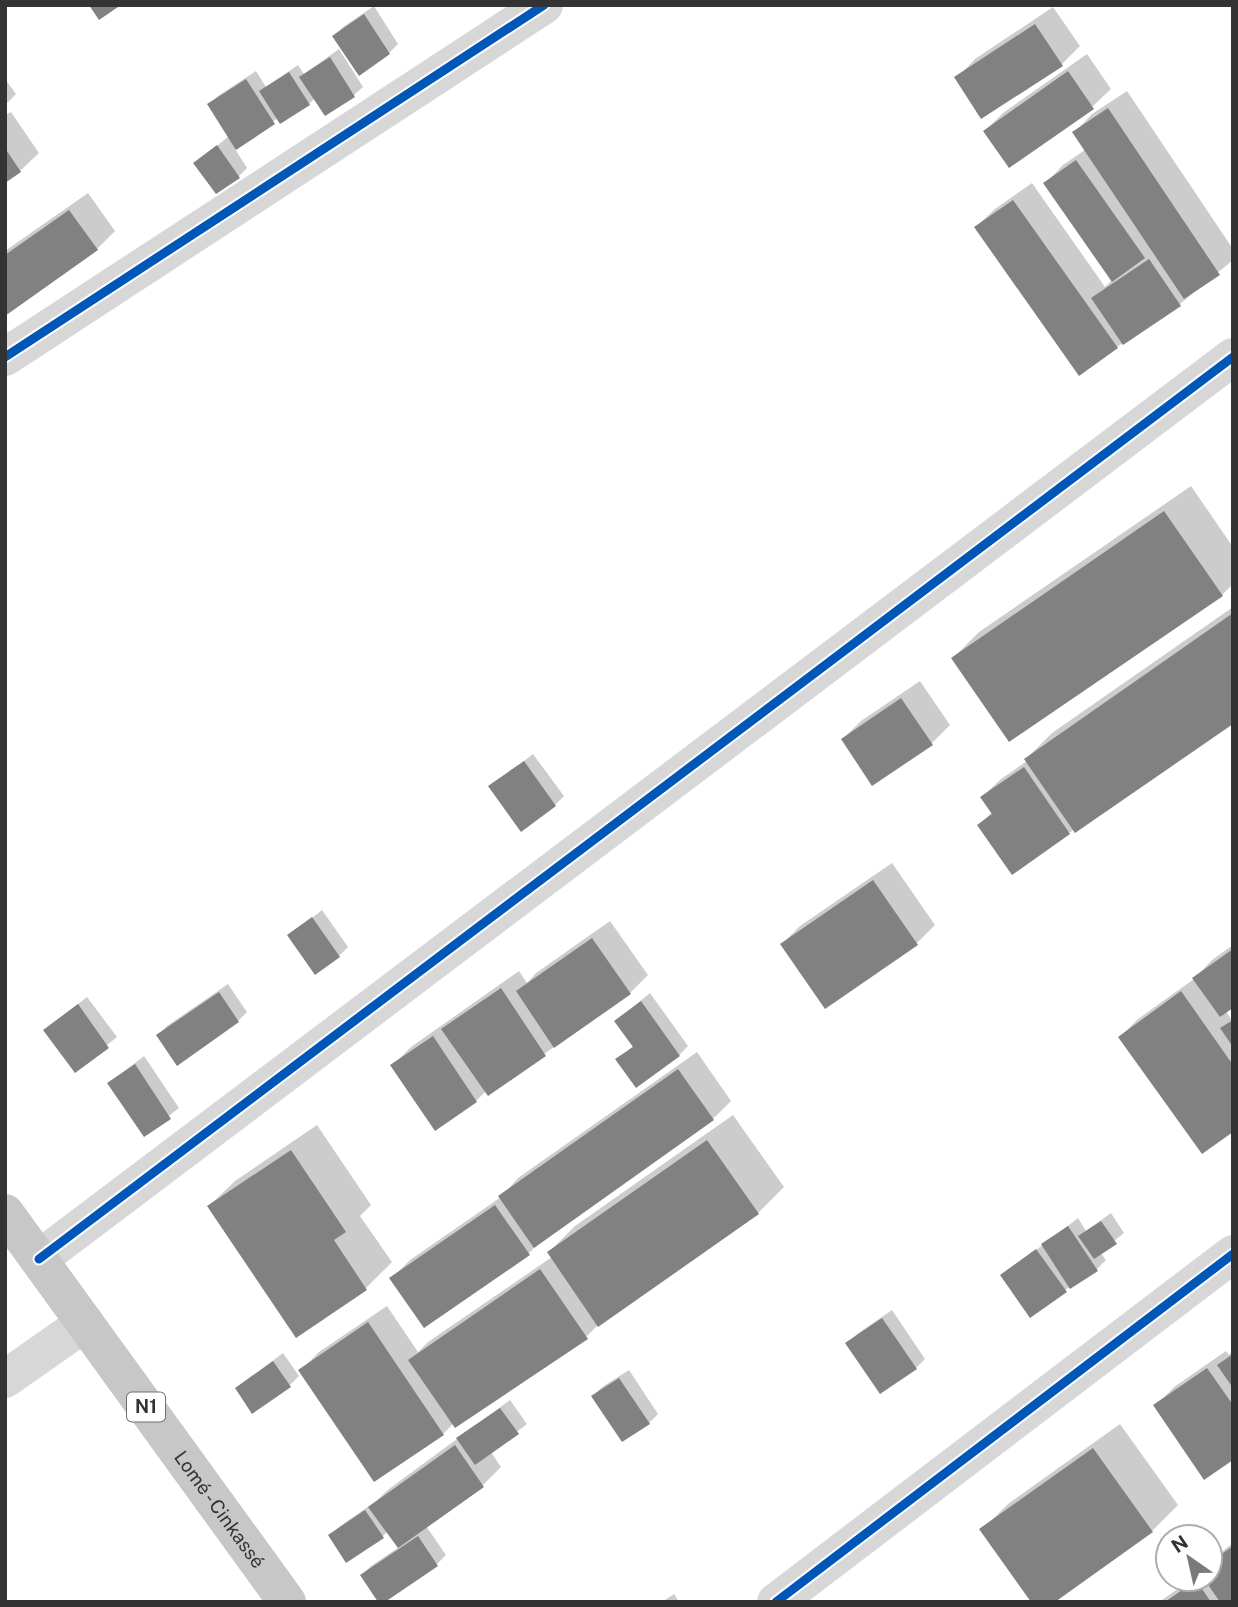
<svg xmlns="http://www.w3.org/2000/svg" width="1238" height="1607" viewBox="0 0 1238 1607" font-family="'Public Sans',sans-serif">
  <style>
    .shadow { fill: #0003 }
    .building { fill: #818181 }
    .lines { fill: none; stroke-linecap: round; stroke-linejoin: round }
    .minor { stroke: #d7d7d7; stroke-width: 38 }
    .trunk { stroke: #c7c7c7; stroke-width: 38 }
    .cycleway-casing { stroke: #fff; stroke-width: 13 }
    .cycleway { stroke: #0057b8; stroke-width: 9 }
    .labels { text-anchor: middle; stroke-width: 7; stroke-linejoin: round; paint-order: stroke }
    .shield { fill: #fff; stroke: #707070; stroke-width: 2 }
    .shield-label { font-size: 18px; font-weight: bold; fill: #333 }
    .street-label { font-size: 19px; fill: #333; stroke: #fff }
  </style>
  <rect width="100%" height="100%" fill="#fff"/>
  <path class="shadow" d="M 374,6 L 398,44 L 389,53 L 334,36 L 343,27 Z
    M 1053,7 L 1080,46 L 1061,65 L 957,78 L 975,59 Z
    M 339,49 L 363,87 L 354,95 L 325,114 L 315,98 L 309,104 L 278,118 L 235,149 L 247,168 L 238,177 L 196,163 L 229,136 L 209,105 L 218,96 L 256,71 L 266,87 L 298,65 L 304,74 Z
    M 1087,54 L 1111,89 L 1092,107 L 985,131 L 1003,113 Z
    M 5,79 L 16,94 L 5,105 Z
    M 1127,91 L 1233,249 L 1233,260 L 1180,304 L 1117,347 L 976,227 L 995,209 L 1032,183 L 1105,287 L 1113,279 L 1045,184 L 1063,165 L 1085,150 L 1074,133 L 1092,114 Z
    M 11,112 L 39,153 L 20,171 L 5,181 L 5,115 Z
    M 88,193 L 115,231 L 97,249 L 5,314 L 5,251 Z
    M 1191,486 L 1233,547 L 1233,584 L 1222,595 L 953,658 L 979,632 Z
    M 1233,607 L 1233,721 L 1069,833 L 979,825 L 992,812 L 982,797 L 1001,779 L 1027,761 L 1026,759 L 1052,733 Z
    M 920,681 L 950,725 L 932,743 L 843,739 L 861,721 Z
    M 533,754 L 564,796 L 555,805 L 490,787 Z
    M 892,863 L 935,925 L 917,943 L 825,1007 L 782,944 L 800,926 Z
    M 322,910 L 348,947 L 339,956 L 290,935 Z
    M 610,921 L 648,975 L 630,993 L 488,1094 L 486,1091 L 476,1101 L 393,1065 L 411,1047 L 519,971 L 527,983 L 536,973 Z
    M 1233,945 L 1233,1006 L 1226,1011 L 1231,1019 L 1233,1018 L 1233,1130 L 1120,1037 L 1138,1019 L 1194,979 L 1212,960 Z
    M 228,984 L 247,1012 L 238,1021 L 158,1035 L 167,1026 Z
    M 650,993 L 688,1046 L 679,1055 L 618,1060 L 634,1045 L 616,1021 Z
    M 87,997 L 117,1037 L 75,1071 L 45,1030 Z
    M 697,1052 L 731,1101 L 713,1119 L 543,1239 L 529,1253 L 392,1278 L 410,1260 L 501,1197 L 518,1178 Z
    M 144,1056 L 179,1108 L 144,1135 L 109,1083 Z
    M 733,1115 L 784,1187 L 758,1213 L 600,1323 L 586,1337 L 454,1423 L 443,1434 L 301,1370 L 319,1352 L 387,1306 L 418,1352 L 428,1342 L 552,1257 L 549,1252 L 575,1226 Z
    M 317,1125 L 371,1205 L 360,1216 L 392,1262 L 366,1288 L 296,1335 L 209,1206 L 235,1181 Z
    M 1111,1213 L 1124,1233 L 1100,1252 L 1106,1260 L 1097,1269 L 1065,1290 L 1002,1276 L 1078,1218 L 1086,1231 Z
    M 892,1310 L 925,1359 L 916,1368 L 848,1343 L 857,1334 Z
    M 1226,1351 L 1229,1355 L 1233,1351 L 1233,1458 L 1156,1406 L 1174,1387 Z
    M 283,1353 L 299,1376 L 290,1385 L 237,1388 Z
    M 629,1370 L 658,1414 L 649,1423 L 593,1396 L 602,1387 Z
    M 510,1400 L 527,1424 L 491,1452 L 501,1467 L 483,1485 L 426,1526 L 446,1555 L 437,1564 L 382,1602 L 362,1575 L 371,1566 L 399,1547 L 388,1531 L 383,1536 L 330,1536 L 339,1527 L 376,1501 L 389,1489 Z
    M 1120,1424 L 1178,1505 L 1152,1531 L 982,1530 L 1008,1504 Z
    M 1233,1543 L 1233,1602 L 1159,1602 L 1192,1579 L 1210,1579 L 1210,1561 Z
    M 674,1594 L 679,1602 L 662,1602 Z"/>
  <path class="building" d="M 89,5 L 121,5 L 99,20 Z
    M 364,14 L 390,54 L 359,76 L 332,36 Z
    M 1035,24 L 1063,66 L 981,119 L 954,77 Z
    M 330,57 L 355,97 L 325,116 L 299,77 Z
    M 1068,71 L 1094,109 L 1009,168 L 983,131 Z
    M 289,72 L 310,105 L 280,124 L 259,91 Z
    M 246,79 L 275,124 L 236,150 L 207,104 Z
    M 1108,108 L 1220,275 L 1184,299 L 1072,132 Z
    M 217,145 L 240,178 L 216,194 L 193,163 Z
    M 5,148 L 21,172 L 5,183 Z
    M 1076,160 L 1145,258 L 1112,282 L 1043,183 Z
    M 1013,200 L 1118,348 L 1079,376 L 974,227 Z
    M 69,210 L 98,250 L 5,316 L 5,255 Z
    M 1149,259 L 1181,306 L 1123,345 L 1091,298 Z
    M 1164,511 L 1223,596 L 1009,742 L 951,658 Z
    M 1233,613 L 1233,724 L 1075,833 L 1024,759 Z
    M 901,698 L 933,745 L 872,786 L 841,739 Z
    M 524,761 L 556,806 L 521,832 L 488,786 Z
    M 1024,767 L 1070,834 L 1012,875 L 977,825 L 992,814 L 980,797 Z
    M 873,880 L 918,945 L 825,1009 L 780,944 Z
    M 312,917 L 340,957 L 315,975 L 287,935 Z
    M 592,938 L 631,994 L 554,1048 L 516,991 Z
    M 1233,949 L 1233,1008 L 1220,1017 L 1192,978 Z
    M 501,988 L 546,1056 L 488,1096 L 441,1029 Z
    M 1181,991 L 1233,1065 L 1233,1132 L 1202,1154 L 1118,1037 Z
    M 219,992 L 239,1022 L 177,1066 L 156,1035 Z
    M 641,1001 L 680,1056 L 636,1088 L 615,1059 L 633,1047 L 614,1021 Z
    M 78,1004 L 109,1048 L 75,1073 L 43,1030 Z
    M 1233,1020 L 1233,1047 L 1220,1028 Z
    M 433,1036 L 477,1102 L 435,1131 L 390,1065 Z
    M 135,1064 L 171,1119 L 144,1137 L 107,1083 Z
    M 678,1069 L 714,1120 L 534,1248 L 498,1196 Z
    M 707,1140 L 759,1214 L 598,1327 L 547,1252 Z
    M 291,1150 L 346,1232 L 334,1240 L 367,1290 L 296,1338 L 207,1206 Z
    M 495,1205 L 530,1255 L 424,1328 L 389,1278 Z
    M 1101,1221 L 1117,1244 L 1094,1259 L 1078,1236 Z
    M 1068,1226 L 1098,1271 L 1070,1289 L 1041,1244 Z
    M 1036,1249 L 1067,1292 L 1030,1318 L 1000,1275 Z
    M 540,1269 L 588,1339 L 455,1428 L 408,1360 Z
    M 882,1318 L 917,1369 L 880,1394 L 845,1343 Z
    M 368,1322 L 444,1435 L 374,1482 L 298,1370 Z
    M 1233,1354 L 1233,1388 L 1217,1365 Z
    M 273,1361 L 291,1387 L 252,1414 L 235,1388 Z
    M 1207,1368 L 1233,1405 L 1233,1460 L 1204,1480 L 1153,1405 Z
    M 619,1378 L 650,1424 L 622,1442 L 591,1396 Z
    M 500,1408 L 519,1434 L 475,1465 L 456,1438 Z
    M 455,1445 L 484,1487 L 398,1548 L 368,1507 Z
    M 1093,1448 L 1153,1532 L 1055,1602 L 1031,1602 L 979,1529 Z
    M 365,1510 L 384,1538 L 346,1563 L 328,1535 Z
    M 418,1536 L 438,1566 L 385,1602 L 378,1602 L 360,1575 Z
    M 1233,1546 L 1233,1602 L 1220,1602 L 1204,1579 L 1210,1579 L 1210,1562 Z
    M 1196,1580 L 1211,1602 L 1165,1602 Z"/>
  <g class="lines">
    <path class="minor" d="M 5,357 L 544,5
      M 39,1259 L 1233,357
      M 5,1379 L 85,1323
      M 776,1602 L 1233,1254"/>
    <path class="trunk" id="s1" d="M 5,1213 L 287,1602"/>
    <defs>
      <path id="cycleway" d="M 5,357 L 544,5
        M 39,1259 L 1233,357
        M 776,1602 L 1233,1254"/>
    </defs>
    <use href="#cycleway" class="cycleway-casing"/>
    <use href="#cycleway" class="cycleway"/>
  </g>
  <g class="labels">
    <rect class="shield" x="127" y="1392.5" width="38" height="29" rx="5"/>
    <g class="shield-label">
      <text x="146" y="1413">N1</text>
    </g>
    <g class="street-label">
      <text dy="7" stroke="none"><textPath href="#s1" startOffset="366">Lomé - Cinkassé</textPath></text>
    </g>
  </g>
  <rect width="1238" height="1607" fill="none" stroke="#333333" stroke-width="14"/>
  <g transform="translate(1189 1558) rotate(326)"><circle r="33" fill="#ffffff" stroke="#adadad" stroke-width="2"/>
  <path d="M0-5L12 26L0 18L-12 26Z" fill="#7a7a7a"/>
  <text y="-10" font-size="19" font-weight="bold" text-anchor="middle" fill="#333333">N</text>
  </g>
</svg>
